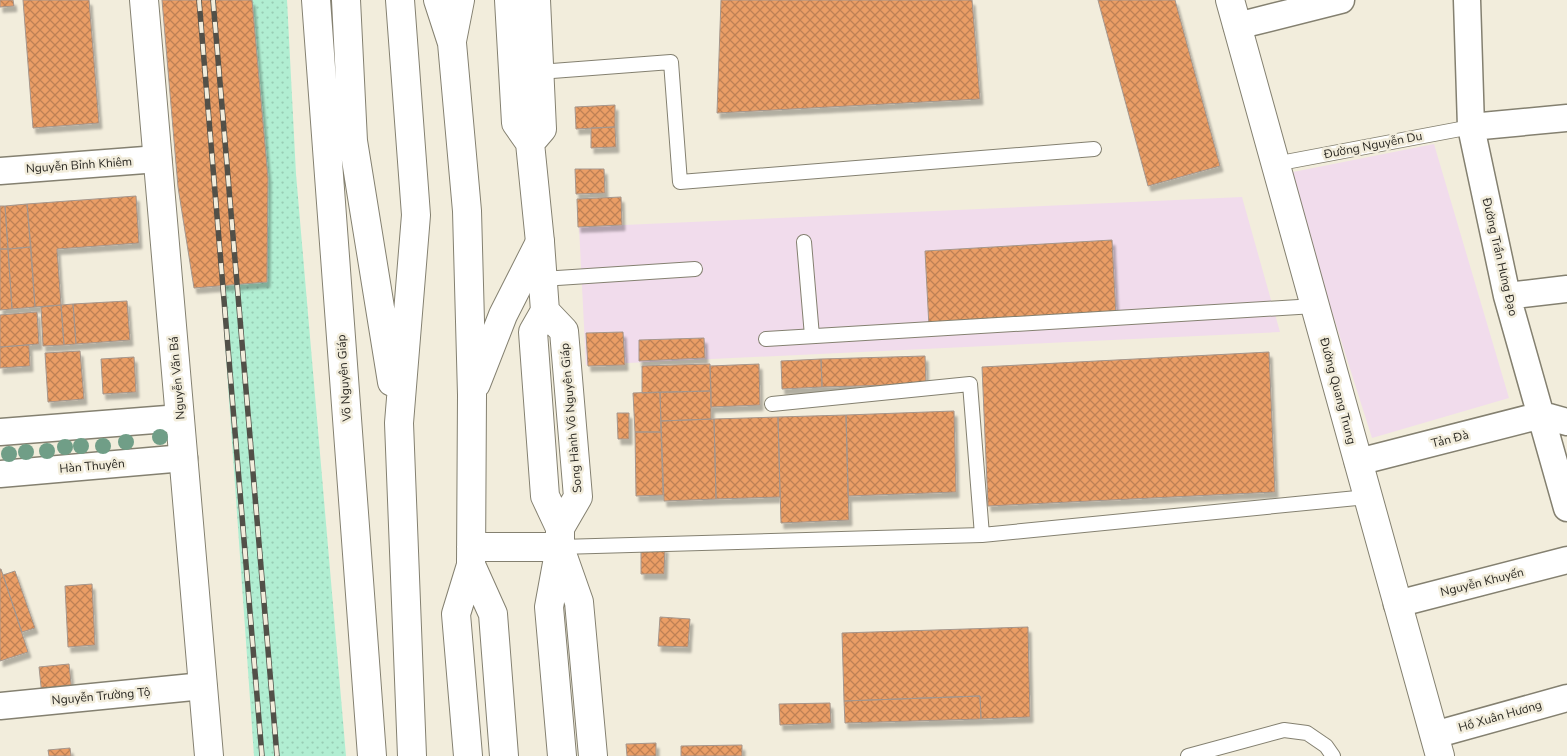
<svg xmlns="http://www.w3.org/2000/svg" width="1567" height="756" viewBox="0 0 1567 756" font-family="'Nunito Sans',sans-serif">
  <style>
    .education { fill: #f1dcec }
    .grass { fill: url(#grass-dots) }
    .building { fill: url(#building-cross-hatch); stroke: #a5968c; filter: url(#shadow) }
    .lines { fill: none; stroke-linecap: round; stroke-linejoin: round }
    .lane-casing { stroke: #848070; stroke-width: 16 }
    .street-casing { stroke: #848070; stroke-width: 29 }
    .secondary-casing { stroke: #848070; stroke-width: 30 }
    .highway-casing { stroke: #848070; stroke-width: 30 }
    .lane { stroke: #fff; stroke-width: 14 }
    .street { stroke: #fff; stroke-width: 26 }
    .secondary { stroke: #fff; stroke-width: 28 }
    .highway { stroke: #fff; stroke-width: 28 }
    .rail-casing { stroke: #525048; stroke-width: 5.5 }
    .rail { stroke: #f2eddc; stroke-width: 4; stroke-dasharray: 11; stroke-linecap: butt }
    .tree { fill: #709e87 }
    .labels { text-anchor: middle; stroke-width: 5; stroke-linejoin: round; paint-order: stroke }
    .street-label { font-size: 12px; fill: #2b2923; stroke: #f2eddc }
  </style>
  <defs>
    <pattern id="grass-dots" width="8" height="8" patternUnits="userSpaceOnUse" patternTransform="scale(1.25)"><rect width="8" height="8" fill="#b1eed2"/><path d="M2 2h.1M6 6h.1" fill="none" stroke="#98ccb4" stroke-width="1.8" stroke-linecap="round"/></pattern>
    <pattern id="building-cross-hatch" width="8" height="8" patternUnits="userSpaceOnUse" patternTransform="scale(1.25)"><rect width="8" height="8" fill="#ea9e66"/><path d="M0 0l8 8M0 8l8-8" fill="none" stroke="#be8154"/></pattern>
    <filter id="shadow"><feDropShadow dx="3" dy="5.5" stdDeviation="1" flood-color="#0004"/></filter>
  </defs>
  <rect width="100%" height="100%" fill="#f2eddc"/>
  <path class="education" d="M 1434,144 L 1509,398 L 1372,438 L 1288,173 Z
    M 1242,197 L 1280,332 L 586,365 L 579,227 Z"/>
  <path class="grass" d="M 201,0 L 287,0 L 296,174 L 346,756 L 254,756 Z"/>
  <path class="building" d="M 0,0 L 13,0 L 14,6 L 0,7 Z
    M 23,0 L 89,0 L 99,123 L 33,128 Z
    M 162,0 L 252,0 L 268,178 L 267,282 L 194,288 L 178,187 Z
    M 721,0 L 972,0 L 980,99 L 717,113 Z
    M 1098,0 L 1175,0 L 1220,166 L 1148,186 Z
    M 615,105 L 615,127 L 576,129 L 575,107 Z
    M 615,127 L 616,147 L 591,148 L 591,128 Z
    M 575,169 L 604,169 L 605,193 L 576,194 Z
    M 136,196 L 139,243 L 57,249 L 61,305 L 35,307 L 27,204 Z
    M 621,197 L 622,225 L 578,227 L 577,199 Z
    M 27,204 L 31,247 L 8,249 L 5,206 Z
    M 0,206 L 5,206 L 8,249 L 0,249 Z
    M 1112,240 L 1116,316 L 929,327 L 925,251 Z
    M 31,247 L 35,307 L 12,309 L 8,249 Z
    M 0,249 L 8,249 L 12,309 L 0,310 Z
    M 127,301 L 130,340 L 76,344 L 73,304 Z
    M 73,304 L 76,344 L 64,345 L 61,305 Z
    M 61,305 L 64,345 L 43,346 L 41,307 Z
    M 37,312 L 39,344 L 0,347 L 0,315 Z
    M 623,332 L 625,365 L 588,366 L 586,333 Z
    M 704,338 L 705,358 L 639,361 L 639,340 Z
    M 29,345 L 30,366 L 0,368 L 0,347 Z
    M 80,351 L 84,399 L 48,402 L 45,353 Z
    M 1269,352 L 1275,492 L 988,506 L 982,367 Z
    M 925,356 L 926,384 L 822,387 L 821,359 Z
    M 134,357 L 136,392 L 103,394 L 101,359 Z
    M 821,359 L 822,387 L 782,389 L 781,361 Z
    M 710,364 L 711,391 L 642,393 L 642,366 Z
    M 759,364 L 760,405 L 711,407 L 710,366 Z
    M 711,391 L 711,419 L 661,421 L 660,392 Z
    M 660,392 L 661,432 L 635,432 L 633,393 Z
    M 954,411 L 956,492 L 848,496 L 846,415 Z
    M 617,413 L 629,413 L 629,439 L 618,439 Z
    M 846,415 L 849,520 L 781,523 L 778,417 Z
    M 778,417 L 780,497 L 716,499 L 714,419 Z
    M 714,419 L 716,499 L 664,501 L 661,421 Z
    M 635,432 L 661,432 L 663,495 L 636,496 Z
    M 641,547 L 665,547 L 664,574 L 641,574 Z
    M 1,569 L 28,652 L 0,661 L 0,569 Z
    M 15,571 L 35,628 L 22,632 L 3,575 Z
    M 92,584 L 95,645 L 68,647 L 65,586 Z
    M 660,617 L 690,619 L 688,647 L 658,646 Z
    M 1028,627 L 1030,717 L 981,719 L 980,696 L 844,701 L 842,633 Z
    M 69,664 L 72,693 L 42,696 L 39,667 Z
    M 980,696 L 981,719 L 845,723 L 844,701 Z
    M 830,703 L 831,723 L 780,725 L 779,704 Z
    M 656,743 L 656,756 L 627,756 L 626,744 Z
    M 742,745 L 742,756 L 681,756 L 681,746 Z
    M 70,748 L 71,756 L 49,756 L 48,750 Z"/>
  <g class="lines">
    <defs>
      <path id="lane" d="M 539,72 L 671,62 L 680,182 L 1094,149
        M 1275,164 L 1471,127
        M 804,242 L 812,336
        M 542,279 L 695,269
        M 766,339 L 1315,306
        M 772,404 L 970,384 L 982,535
        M 560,547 L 982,535 L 1367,497
        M 1188,756 L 1284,730 L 1307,733 L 1326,746 L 1333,756"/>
      <path id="street" d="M 1467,0 L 1471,127 L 1507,296 L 1567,508
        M 1237,26 L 1341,0
        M 1471,127 L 1567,118
        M 0,171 L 158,159
        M 1507,296 L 1567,289
        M 0,432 L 180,418
        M 1358,462 L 1542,415 L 1567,422
        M 0,474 L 184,458
        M 1397,604 L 1567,560
        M 0,706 L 203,686
        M 1434,735 L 1567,698"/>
      <path id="secondary" d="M 144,0 L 209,756
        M 509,0 L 516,123 L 530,143 L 540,242 L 545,311 L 533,332 L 545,496 L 560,528
        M 1230,0 L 1440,756
        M 530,143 L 542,129 L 536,0
        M 545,311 L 564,331 L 578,497 L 560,528 L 560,547 L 549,607 L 562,756
        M 560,548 L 579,602 L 593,756"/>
      <path id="highway" d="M 316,0 L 372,756
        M 346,0 L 353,141 L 392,382
        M 400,0 L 416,215 L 399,423 L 412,756
        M 438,0 L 452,43 L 467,211 L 472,395 L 471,565 L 456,614 L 468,756
        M 452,41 L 460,0
        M 476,384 L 503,315 L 540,242
        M 471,547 L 560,547
        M 471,565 L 493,614 L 504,756"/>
    </defs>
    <use href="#lane" class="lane-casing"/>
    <use href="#street" class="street-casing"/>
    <use href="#secondary" class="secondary-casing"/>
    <use href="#highway" class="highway-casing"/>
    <use href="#lane" class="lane"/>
    <use href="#street" class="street"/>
    <use href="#secondary" class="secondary"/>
    <use href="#highway" class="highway"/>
    <defs>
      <path id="rail" d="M 199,0 L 262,756
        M 213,0 L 277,756"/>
    </defs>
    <use href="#rail" class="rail-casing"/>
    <use href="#rail" class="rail"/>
  </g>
  <g class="tree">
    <circle cx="160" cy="437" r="8"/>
    <circle cx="126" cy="442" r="8"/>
    <circle cx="81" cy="446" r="8"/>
    <circle cx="103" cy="446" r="8"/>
    <circle cx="65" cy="447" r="8"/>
    <circle cx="47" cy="451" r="8"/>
    <circle cx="26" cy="452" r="8"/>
    <circle cx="9" cy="454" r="8"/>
  </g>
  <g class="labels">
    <g class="street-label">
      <text transform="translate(1373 145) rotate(-11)" y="4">Đường Nguyễn Du</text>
      <text transform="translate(79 165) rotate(-4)" y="4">Nguyễn Bỉnh Khiêm</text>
      <text transform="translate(1500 257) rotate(77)" y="4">Đường Trần Hưng Đạo</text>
      <text transform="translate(177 378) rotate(-95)" y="4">Nguyễn Văn Bá</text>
      <text transform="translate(344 378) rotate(-94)" y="4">Võ Nguyên Giáp</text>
      <text transform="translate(1338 391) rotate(75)" y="4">Đường Quang Trung</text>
      <text transform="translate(571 418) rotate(-95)" y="4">Song Hành Võ Nguyên Giáp</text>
      <text transform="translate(1450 439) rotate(-14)" y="4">Tản Đà</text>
      <text transform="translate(92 466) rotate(-5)" y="4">Hàn Thuyên</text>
      <text transform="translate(1482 582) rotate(-14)" y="4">Nguyễn Khuyến</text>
      <text transform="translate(101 696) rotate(-5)" y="4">Nguyễn Trường Tộ</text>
      <text transform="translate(1500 716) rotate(-16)" y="4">Hồ Xuân Hương</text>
    </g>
  </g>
</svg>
